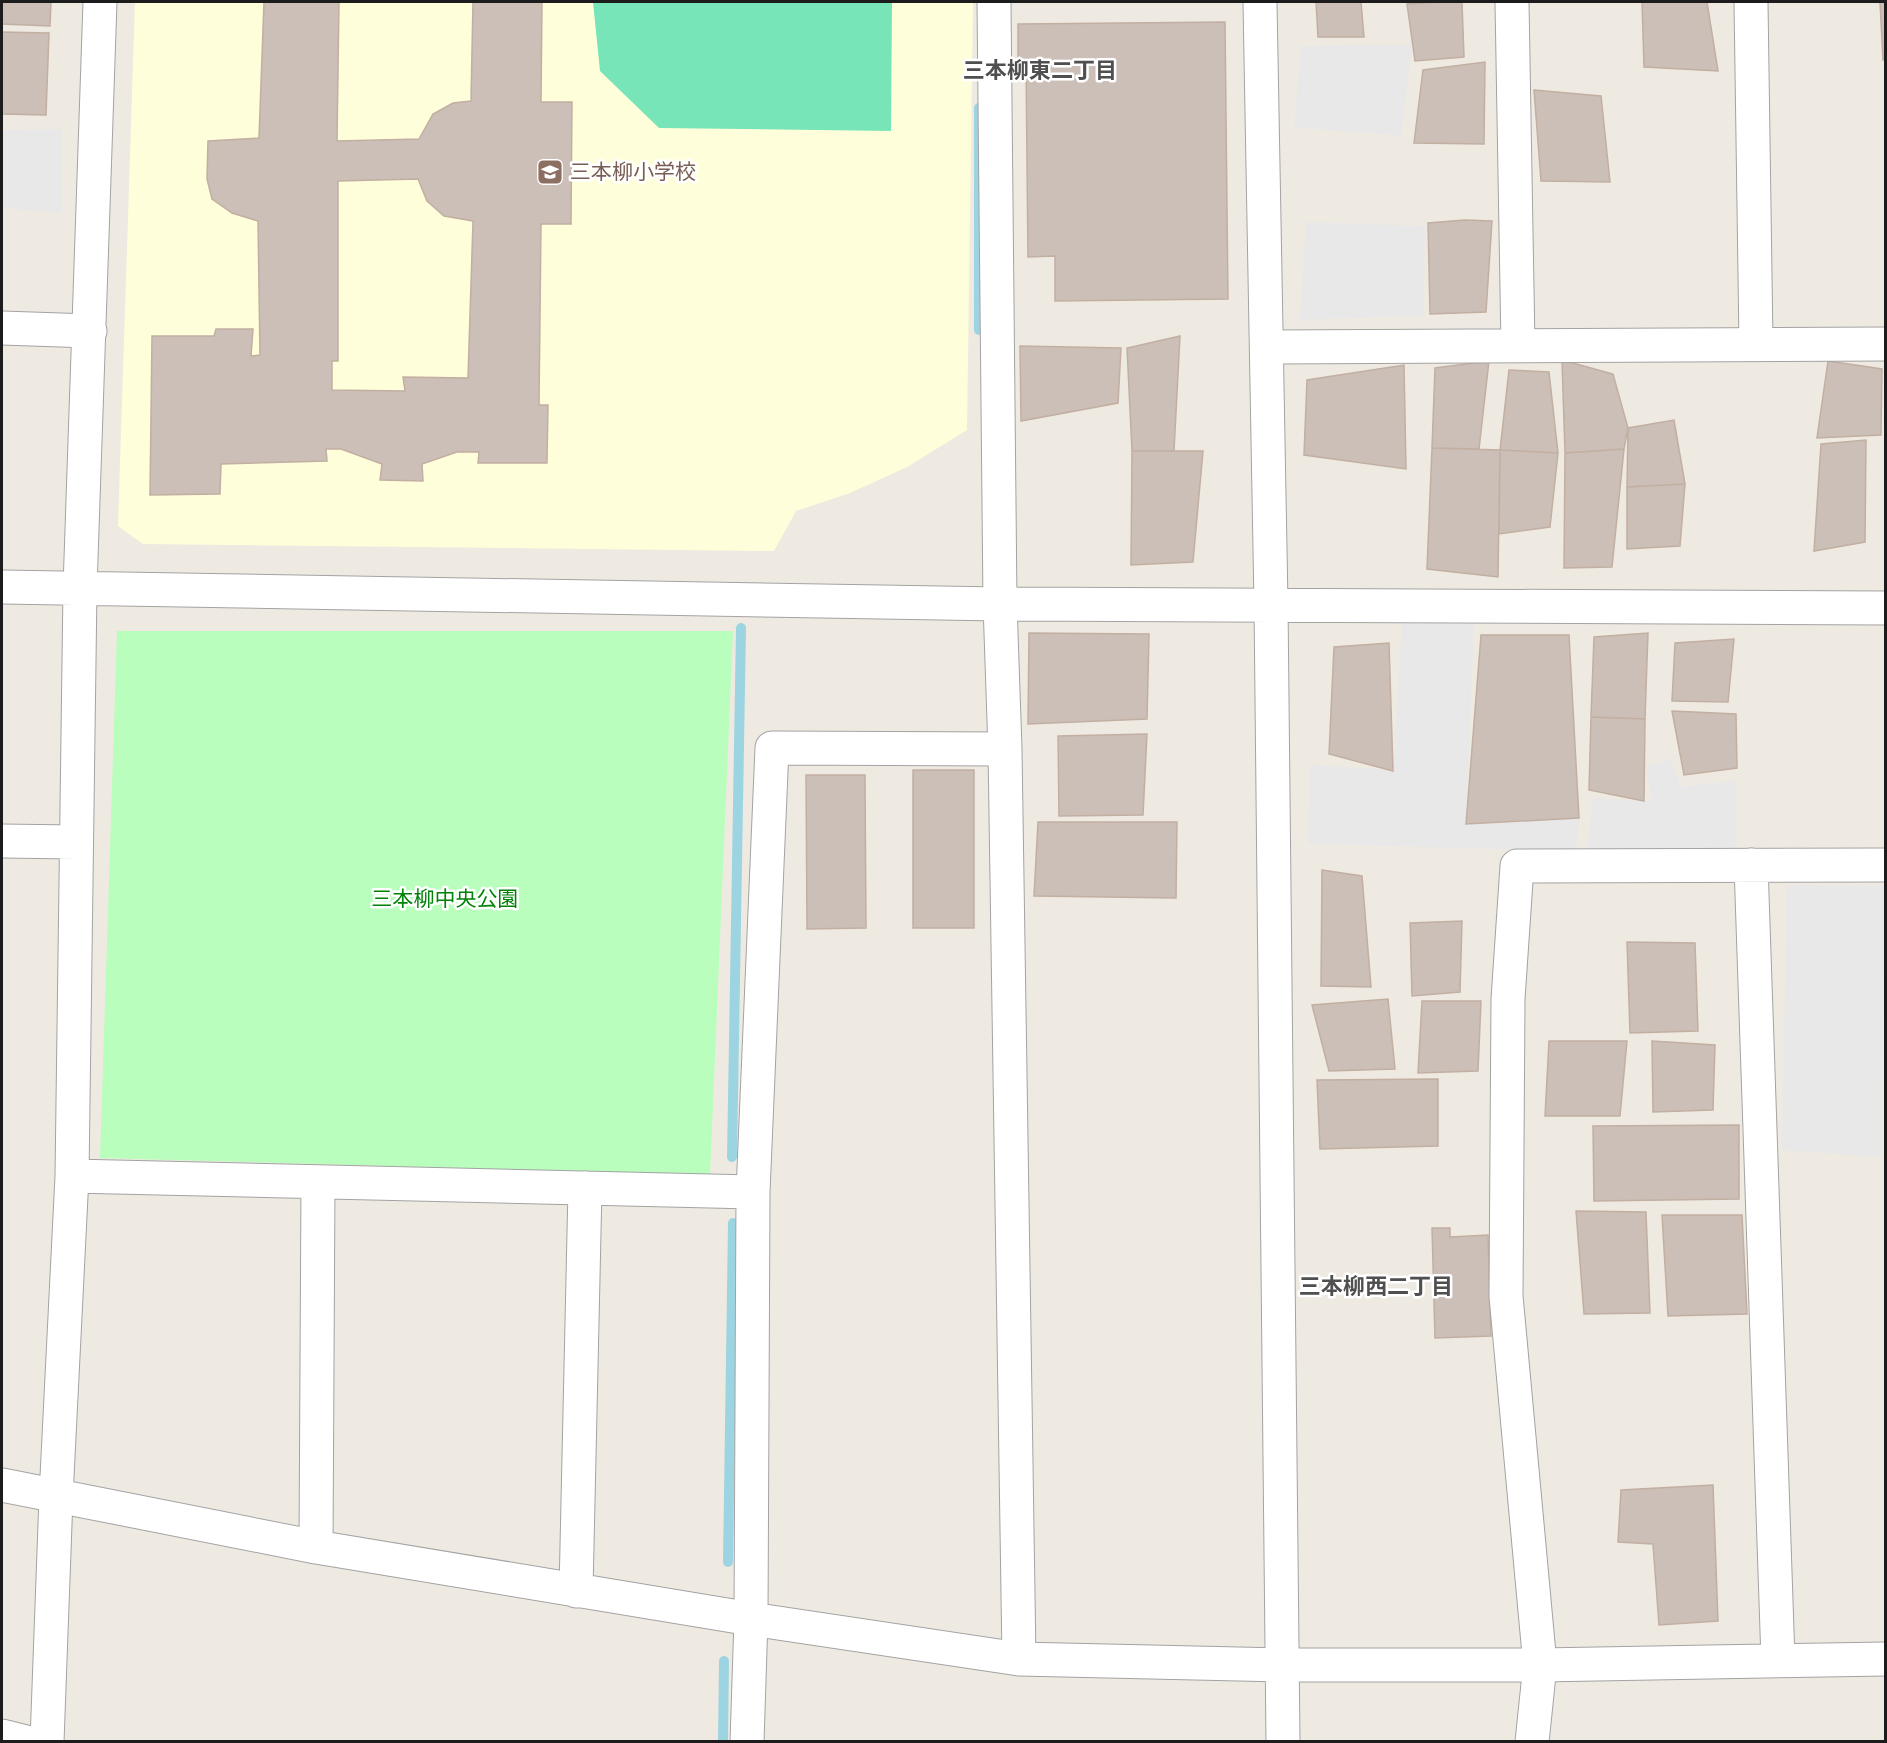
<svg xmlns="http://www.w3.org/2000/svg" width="1887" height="1743" viewBox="0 0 1887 1743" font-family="'Archivo Narrow','Noto Sans JP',sans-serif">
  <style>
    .education { fill: #fffeda }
    .park { fill: #b9febc }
    .pitch { fill: #77e5b7 }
    .parking { fill: #e8e8e8 }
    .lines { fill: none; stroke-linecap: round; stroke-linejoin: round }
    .stream { stroke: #9dd4e1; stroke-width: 10 }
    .building { fill: #cbbfb7; stroke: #c2afa2; stroke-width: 1.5; fill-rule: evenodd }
    .minor-casing { stroke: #a3a3a3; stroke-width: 35 }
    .minor { stroke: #fff; stroke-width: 33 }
    .labels { text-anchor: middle; stroke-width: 5; stroke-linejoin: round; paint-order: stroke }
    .education-label { font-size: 21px; fill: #785e54; stroke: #fff; text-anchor: start }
    .park-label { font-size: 21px; fill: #028308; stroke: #fff }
    .neighbourhood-label { font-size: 22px; font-weight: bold; fill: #4f4f4f; stroke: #fff }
  </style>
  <rect width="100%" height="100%" fill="#efeae1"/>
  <path class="education" d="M 135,2 L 973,2 L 967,430 L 907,467 L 850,493 L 796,511 L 774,551 L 143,544 L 118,526 Z"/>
  <path class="park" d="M 117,631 L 733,631 L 710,1175 L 100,1158 Z"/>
  <path class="pitch" d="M 593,2 L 892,2 L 891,131 L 659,128 L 600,71 Z"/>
  <path class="parking" d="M 1412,45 L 1401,136 L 1294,127 L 1301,46 Z
    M 62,129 L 61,213 L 2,208 L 2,130 Z
    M 1306,222 L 1425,226 L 1424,316 L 1300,320 Z
    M 1474,620 L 1466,824 L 1579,818 L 1576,851 L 1308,844 L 1310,765 L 1393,770 L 1402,623 Z
    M 1670,759 L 1681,787 L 1736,781 L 1737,851 L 1587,852 L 1593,798 L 1652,801 L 1646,766 Z
    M 1787,885 L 1885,886 L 1881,1157 L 1782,1150 Z"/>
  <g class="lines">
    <path class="stream" d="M 979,330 L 979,108
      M 732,1157 L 741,628
      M 728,1562 L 733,1223
      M 723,1742 L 724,1661"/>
  </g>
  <path class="building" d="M 2,2 L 51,2 L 50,26 L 2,24 Z
    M 264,2 L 339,2 L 337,141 L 419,139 L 433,114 L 453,103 L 471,101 L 473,2 L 542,2 L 541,102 L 572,102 L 571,224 L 541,224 L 539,405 L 548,405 L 547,463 L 478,463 L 479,452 L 457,452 L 422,464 L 423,481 L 380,480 L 382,464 L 341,449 L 326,449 L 327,461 L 221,464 L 220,494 L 150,495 L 152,336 L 214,336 L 216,329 L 253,329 L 251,356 L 260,355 L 258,221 L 232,213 L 212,199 L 207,179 L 208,141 L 259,138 ZM 418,179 L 427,201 L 444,216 L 473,221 L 468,378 L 403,377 L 405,391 L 332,390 L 332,361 L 338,361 L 338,181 Z
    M 1316,2 L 1361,2 L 1364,37 L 1318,37 Z
    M 1437,2 L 1462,2 L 1464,57 L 1415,61 L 1407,4 Z
    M 1642,2 L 1707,2 L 1718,71 L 1644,67 Z
    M 1880,2 L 1886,2 L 1886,60 L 1883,60 Z
    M 1225,22 L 1228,299 L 1055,301 L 1055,256 L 1028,257 L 1026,66 L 1018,66 L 1018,24 Z
    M 2,32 L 49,33 L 46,115 L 2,114 Z
    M 1485,62 L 1484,144 L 1414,143 L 1423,70 Z
    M 1534,90 L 1601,96 L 1610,182 L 1541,181 Z
    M 1465,220 L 1492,221 L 1486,312 L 1430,314 L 1428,223 Z
    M 1180,336 L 1174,451 L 1132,451 L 1127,348 Z
    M 1020,346 L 1121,348 L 1118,403 L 1021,421 Z
    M 1562,360 L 1613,374 L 1628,428 L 1624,449 L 1565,453 Z
    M 1489,361 L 1479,449 L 1432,448 L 1435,368 Z
    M 1828,361 L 1882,369 L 1881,435 L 1817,438 Z
    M 1404,365 L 1406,469 L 1304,455 L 1307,380 Z
    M 1509,370 L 1549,372 L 1558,453 L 1500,450 Z
    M 1674,420 L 1685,484 L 1627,487 L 1628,428 Z
    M 1866,440 L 1865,542 L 1814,551 L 1821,444 Z
    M 1432,448 L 1500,450 L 1498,577 L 1427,569 Z
    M 1624,449 L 1612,567 L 1564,568 L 1565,453 Z
    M 1500,450 L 1558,453 L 1550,527 L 1499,534 Z
    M 1132,451 L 1203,451 L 1193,562 L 1131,565 Z
    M 1685,484 L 1680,546 L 1627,549 L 1627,487 Z
    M 1029,633 L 1149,634 L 1147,719 L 1028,724 Z
    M 1648,633 L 1645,719 L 1591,717 L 1594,637 Z
    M 1481,635 L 1569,635 L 1579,818 L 1466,824 Z
    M 1734,639 L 1728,702 L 1672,701 L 1675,643 Z
    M 1389,643 L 1393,771 L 1329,754 L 1334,647 Z
    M 1672,711 L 1736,714 L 1737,768 L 1684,775 Z
    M 1591,717 L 1645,719 L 1644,801 L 1589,790 Z
    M 1147,734 L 1143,815 L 1059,816 L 1058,736 Z
    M 913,770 L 974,770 L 974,928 L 913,928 Z
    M 806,775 L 865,775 L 866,928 L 807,929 Z
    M 1038,822 L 1177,822 L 1176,898 L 1034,896 Z
    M 1322,870 L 1362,876 L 1371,987 L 1321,986 Z
    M 1462,921 L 1460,992 L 1412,996 L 1410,923 Z
    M 1627,942 L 1695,943 L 1698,1031 L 1630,1033 Z
    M 1388,999 L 1395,1069 L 1329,1071 L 1312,1005 Z
    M 1422,1001 L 1481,1001 L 1478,1071 L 1418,1073 Z
    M 1549,1041 L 1627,1041 L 1620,1116 L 1545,1116 Z
    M 1652,1041 L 1715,1045 L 1713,1110 L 1653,1112 Z
    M 1438,1079 L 1438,1146 L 1320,1149 L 1317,1080 Z
    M 1739,1125 L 1739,1199 L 1594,1201 L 1593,1126 Z
    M 1576,1211 L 1646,1212 L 1650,1313 L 1584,1314 Z
    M 1662,1215 L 1742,1215 L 1747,1314 L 1668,1316 Z
    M 1432,1228 L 1450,1228 L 1450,1237 L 1488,1235 L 1491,1336 L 1435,1338 Z
    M 1713,1485 L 1718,1621 L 1659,1625 L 1653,1544 L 1618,1542 L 1621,1490 Z"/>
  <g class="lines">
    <defs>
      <path id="minor" d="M 994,2 L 1000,604 L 1005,749 L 1019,1659
        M 1260,2 L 1271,604 L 1283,1742
        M 1512,2 L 1518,346
        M 1751,2 L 1756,343
        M 2,328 L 90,331
        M 1267,347 L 1886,344
        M 2,587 L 1000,604 L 1886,608
        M 2,841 L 75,842
        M 1751,865 L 1778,1660
        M 72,1176 L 753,1192
        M 2,1485 L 316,1547 L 751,1619 L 1019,1659 L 1281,1665 L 1540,1665 L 1886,1659
        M 316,1547 L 318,1182
        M 576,1591 L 585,1188
        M 2,1736 L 26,1742
        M 47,1742 L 56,1497 L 72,1176 L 80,588 L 100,2
        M 747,1742 L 751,1619 L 753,1192 L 772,748 L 1005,749
        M 1532,1742 L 1540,1665 L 1506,1296 L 1508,999 L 1517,866 L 1886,865"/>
    </defs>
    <use href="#minor" class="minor-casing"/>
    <use href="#minor" class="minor"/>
  </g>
  <defs>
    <symbol id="school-square" viewBox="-11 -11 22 22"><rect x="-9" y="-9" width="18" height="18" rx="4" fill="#8d6e63" stroke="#fff"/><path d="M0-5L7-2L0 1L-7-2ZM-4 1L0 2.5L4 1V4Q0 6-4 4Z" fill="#fff"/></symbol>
  </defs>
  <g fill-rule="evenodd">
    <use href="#school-square" x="535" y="157" width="30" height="30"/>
  </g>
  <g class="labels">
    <g class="education-label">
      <text x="570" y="179">三本柳小学校</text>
    </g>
    <g class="park-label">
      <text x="445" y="906">三本柳中央公園</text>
    </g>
    <g class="neighbourhood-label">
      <text x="1040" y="78">三本柳東二丁目</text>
      <text x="1376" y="1294">三本柳西二丁目</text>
    </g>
  </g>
  <rect width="1887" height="1743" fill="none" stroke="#1c1c1c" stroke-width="6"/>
</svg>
